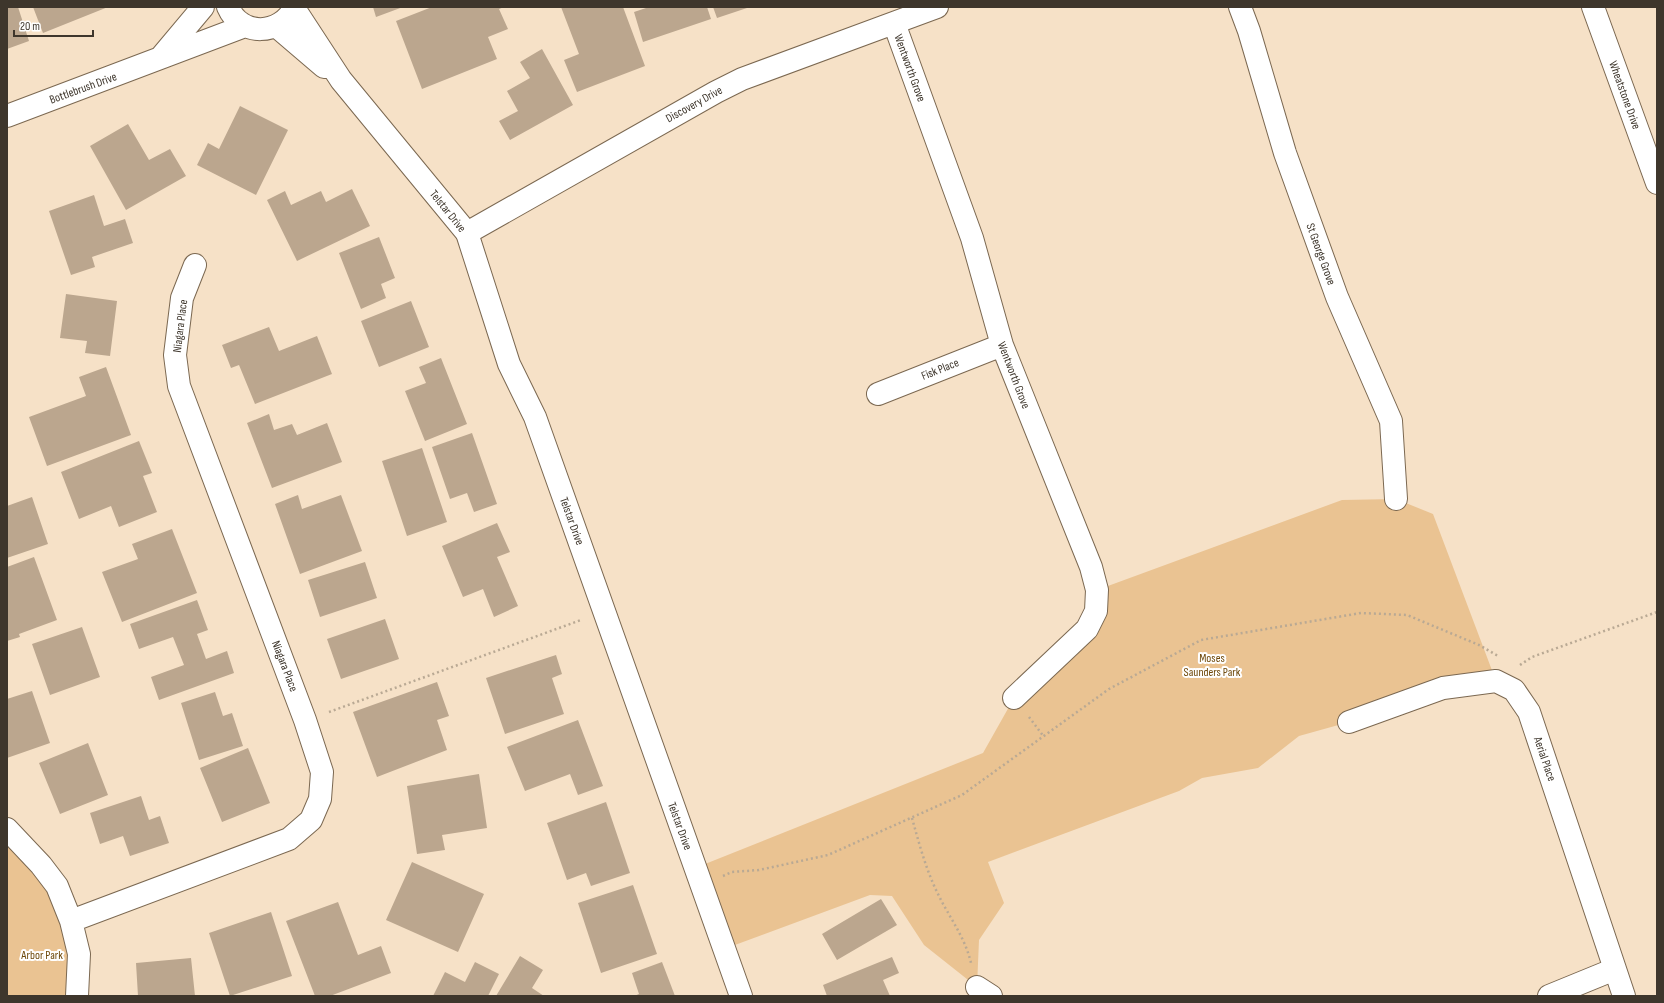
<svg xmlns="http://www.w3.org/2000/svg" width="1664" height="1003" viewBox="0 0 1664 1003" font-family="'Sofia Sans Condensed',sans-serif">
  <style>
    .green { fill: #eac392 }
    .building { fill: #bba68e }
    .lines { fill: none; stroke-linecap: round; stroke-linejoin: round }
    .minor-casing { stroke: #7b6851; stroke-width: 24 }
    .tertiary-casing { stroke: #7b6851; stroke-width: 24 }
    .path { stroke: #b9a994; stroke-width: 2.5; stroke-dasharray: 2 3; stroke-linecap: butt }
    .minor { stroke: #fff; stroke-width: 22 }
    .tertiary { stroke: #fff; stroke-width: 22 }
    .labels { text-anchor: middle; stroke-width: 4; stroke-linejoin: round; paint-order: stroke }
    .street-label { font-size: 12px; fill: #3e362c; stroke: #fff }
    .park-label { font-size: 12px; fill: #6e4809; stroke: #fff }
  </style>
  <rect width="100%" height="100%" fill="#f6e1c7"/>
  <path class="green" d="M 1396,499 L 1433,514 L 1496,681 L 1299,736 L 1258,768 L 1202,778 L 1179,791 L 988,862 L 1004,903 L 979,940 L 977,987 L 924,945 L 892,896 L 870,895 L 724,949 L 695,868 L 983,753 L 1014,698 L 1087,629 L 1097,590 L 1342,500 Z
    M 7,829 L 57,886 L 77,996 L 7,996 Z"/>
  <path class="building" d="M 7,7 L 18,7 L 29,41 L 7,49 Z
    M 33,7 L 108,7 L 43,33 Z
    M 373,7 L 403,7 L 376,17 Z
    M 432,7 L 504,7 L 499,9 L 508,29 L 488,37 L 497,59 L 422,89 L 396,21 Z
    M 561,7 L 623,7 L 645,66 L 577,92 L 564,60 L 579,54 Z
    M 649,7 L 707,7 L 711,19 L 643,42 L 634,12 Z
    M 713,7 L 750,7 L 717,18 Z
    M 542,49 L 573,105 L 510,140 L 499,121 L 518,111 L 507,91 L 530,78 L 520,62 Z
    M 240,106 L 288,130 L 256,195 L 197,165 L 208,143 L 219,149 Z
    M 128,124 L 149,160 L 170,149 L 186,176 L 126,210 L 90,146 Z
    M 352,189 L 370,226 L 297,261 L 267,200 L 285,191 L 291,205 L 321,191 L 326,202 Z
    M 94,195 L 104,226 L 125,219 L 133,243 L 92,257 L 95,267 L 71,275 L 49,211 Z
    M 379,237 L 395,278 L 381,284 L 386,298 L 361,309 L 339,253 Z
    M 66,294 L 117,301 L 110,356 L 85,353 L 87,341 L 60,338 Z
    M 411,301 L 429,347 L 379,367 L 361,321 Z
    M 269,327 L 279,351 L 317,336 L 332,374 L 255,404 L 239,365 L 231,368 L 222,345 Z
    M 441,358 L 467,424 L 425,441 L 405,391 L 426,383 L 419,367 Z
    M 106,367 L 131,435 L 47,466 L 29,417 L 86,396 L 79,377 Z
    M 269,414 L 274,430 L 292,424 L 297,435 L 327,423 L 342,462 L 272,488 L 247,423 Z
    M 472,433 L 497,504 L 474,512 L 467,493 L 450,499 L 432,447 Z
    M 139,441 L 152,473 L 143,476 L 157,512 L 119,527 L 111,506 L 79,519 L 61,472 Z
    M 422,448 L 447,522 L 407,536 L 382,461 Z
    M 298,495 L 302,509 L 341,495 L 362,551 L 300,574 L 275,504 Z
    M 32,497 L 48,544 L 7,558 L 7,506 Z
    M 497,523 L 510,552 L 497,557 L 518,606 L 494,617 L 483,589 L 463,597 L 442,546 Z
    M 172,529 L 197,593 L 122,622 L 102,572 L 138,559 L 132,544 Z
    M 34,557 L 57,620 L 19,634 L 20,637 L 7,641 L 7,567 Z
    M 365,562 L 377,598 L 320,617 L 308,580 Z
    M 197,600 L 208,630 L 197,634 L 206,659 L 227,651 L 234,673 L 159,700 L 151,677 L 184,665 L 173,637 L 139,649 L 130,624 Z
    M 385,619 L 399,659 L 341,679 L 327,639 Z
    M 82,627 L 100,677 L 50,695 L 32,644 Z
    M 556,655 L 562,674 L 552,678 L 564,714 L 505,734 L 486,678 Z
    M 437,682 L 449,716 L 437,720 L 447,750 L 377,777 L 353,712 Z
    M 32,691 L 50,743 L 7,758 L 7,699 Z
    M 215,692 L 223,716 L 232,713 L 243,746 L 199,760 L 181,703 Z
    M 578,720 L 603,786 L 578,795 L 570,774 L 525,791 L 507,747 Z
    M 88,743 L 108,795 L 60,814 L 39,763 Z
    M 248,748 L 270,803 L 222,822 L 200,768 Z
    M 479,774 L 487,828 L 442,835 L 445,850 L 417,854 L 407,786 Z
    M 141,796 L 149,820 L 160,816 L 169,843 L 130,856 L 123,836 L 100,844 L 90,813 Z
    M 606,802 L 630,873 L 591,886 L 586,873 L 567,880 L 547,823 Z
    M 412,862 L 484,894 L 458,952 L 386,920 Z
    M 633,885 L 657,954 L 601,973 L 578,903 Z
    M 881,899 L 897,925 L 837,960 L 822,934 Z
    M 338,902 L 358,955 L 381,946 L 391,973 L 330,996 L 315,996 L 286,921 Z
    M 271,912 L 292,976 L 230,996 L 209,933 Z
    M 520,956 L 543,970 L 532,988 L 544,996 L 496,996 Z
    M 892,957 L 899,973 L 883,980 L 890,996 L 827,996 L 823,985 Z
    M 191,958 L 195,996 L 138,996 L 136,963 Z
    M 475,962 L 499,974 L 488,996 L 433,996 L 445,972 L 465,982 Z
    M 662,962 L 675,996 L 634,996 L 639,994 L 632,973 Z"/>
  <g class="lines">
    <defs>
      <path id="minor" d="M 1240,7 L 1249,31 L 1285,153 L 1337,297 L 1391,421 L 1396,499
        M 894,23 L 972,238 L 1002,345 L 1091,567 L 1097,590 L 1096,611 L 1087,629 L 1014,698
        M 467,233 L 716,92 L 742,79 L 937,7
        M 878,394 L 1002,345
        M 1349,722 L 1443,688 L 1496,681 L 1514,690 L 1529,712 L 1624,996
        M 7,829 L 41,865 L 57,886 L 71,921 L 79,954 L 77,996
        M 71,921 L 289,839 L 311,820 L 320,799 L 322,772 L 305,720 L 179,386 L 175,355 L 182,298 L 195,265
        M 977,987 L 991,996
        M 1549,996 L 1615,969"/>
      <path id="tertiary" d="M 228,7 C 241,37 280,36 295,7
        M 1593,7 L 1657,183
        M 294,8 L 341,80 L 467,233 L 509,364 L 535,417 L 741,996
        M 276,26 L 324,67
        M 161,57 L 203,7
        M 7,116 L 245,26"/>
    </defs>
    <use href="#minor" class="minor-casing"/>
    <use href="#tertiary" class="tertiary-casing"/>
    <path class="path" d="M 1520,665 L 1532,657 L 1657,612
      M 329,712 L 581,620
      M 1029,717 L 1044,737
      M 912,818 C 919,843 926,870 938,894 C 949,917 965,937 971,963
      M 723,876 L 732,872 L 759,870 L 828,855 L 962,795 L 1109,689 L 1201,640 L 1361,613 L 1407,615 L 1479,645 L 1498,656"/>
    <use href="#minor" class="minor"/>
    <use href="#tertiary" class="tertiary"/>
  </g>
  <g class="labels">
    <g class="street-label">
      <text transform="translate(910 68) rotate(70)" y="4">Wentworth Grove</text>
      <text transform="translate(83 88) rotate(-20)" y="4">Bottlebrush Drive</text>
      <text transform="translate(1625 95) rotate(70)" y="4">Wheatstone Drive</text>
      <text transform="translate(694 104) rotate(-29)" y="4">Discovery Drive</text>
      <text transform="translate(448 211) rotate(51)" y="4">Telstar Drive</text>
      <text transform="translate(1321 254) rotate(70)" y="4">St George Grove</text>
      <text transform="translate(180 326) rotate(-83)" y="4">Niagara Place</text>
      <text transform="translate(940 369) rotate(-22)" y="4">Fisk Place</text>
      <text transform="translate(1014 375) rotate(69)" y="4">Wentworth Grove</text>
      <text transform="translate(572 521) rotate(70)" y="4">Telstar Drive</text>
      <text transform="translate(285 666) rotate(69)" y="4">Niagara Place</text>
      <text transform="translate(1545 759) rotate(71)" y="4">Aerial Place</text>
      <text transform="translate(680 826) rotate(70)" y="4">Telstar Drive</text>
    </g>
    <g class="park-label">
      <text x="1212" y="662">Moses<tspan x="1212" dy="14">Saunders Park</tspan></text>
      <text x="42" y="959">Arbor Park</text>
    </g>
  </g>
  <rect width="1664" height="1003" fill="none" stroke="#3e362c" stroke-width="16"/>
  <path d="M14 30v6h79v-6" fill="none" stroke="#3e362c" stroke-width="2"/>
  <text x="20" y="30" font-size="12" fill="#3e362c" stroke="#ffffff" stroke-width="3" paint-order="stroke">20 m</text>
</svg>
